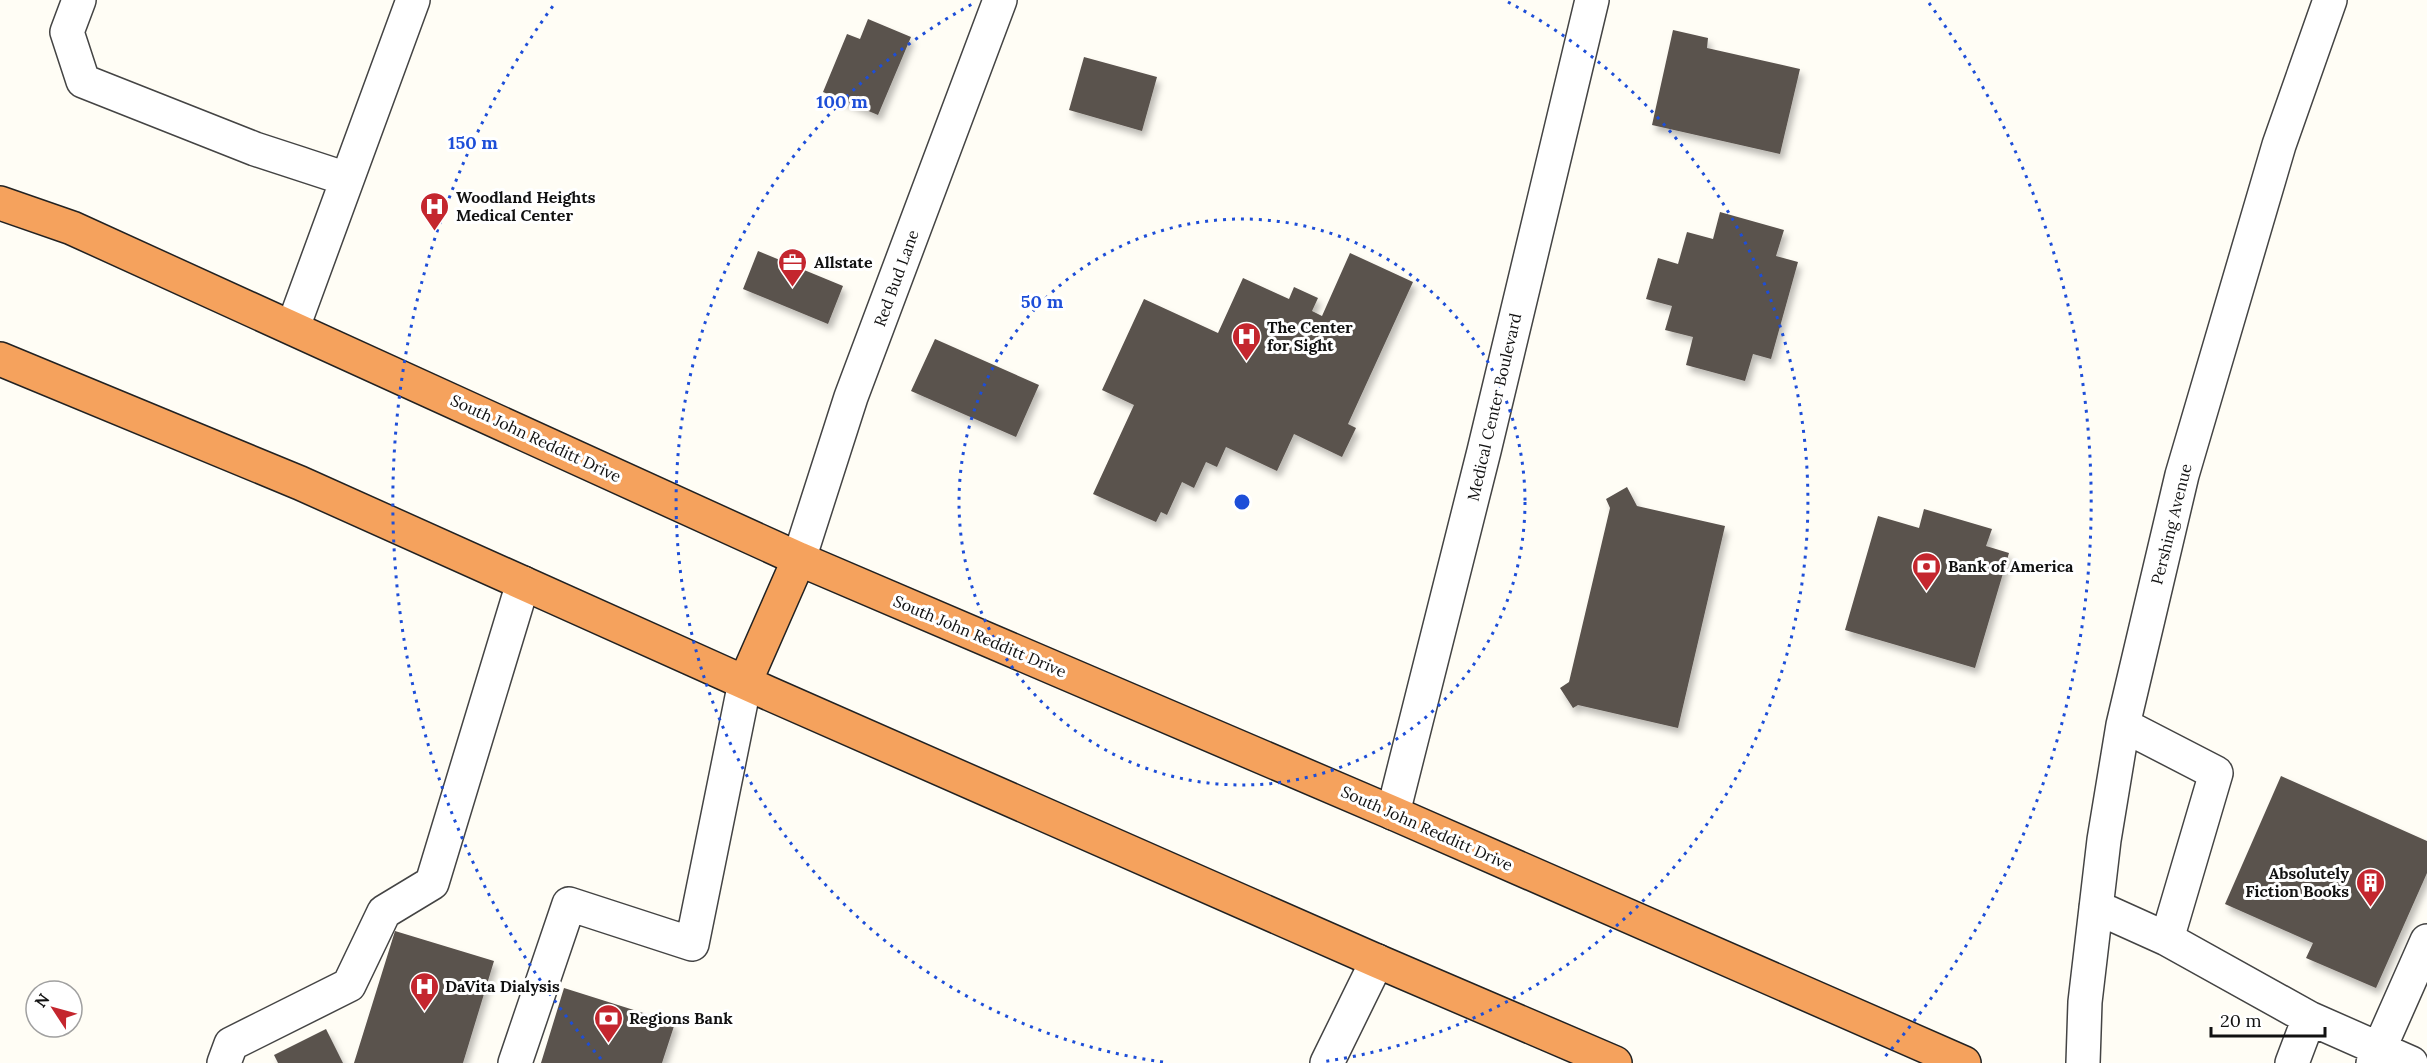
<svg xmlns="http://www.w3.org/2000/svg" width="2427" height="1063" viewBox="0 0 2427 1063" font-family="Lora,serif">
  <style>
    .building { fill: #5a524d; filter: url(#shadow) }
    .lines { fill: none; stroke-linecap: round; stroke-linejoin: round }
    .minor-casing { stroke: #444; stroke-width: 36 }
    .highway-casing { stroke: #222; stroke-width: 36 }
    .minor { stroke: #fff; stroke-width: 33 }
    .highway { stroke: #f5a25d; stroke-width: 33 }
    .ring { fill: none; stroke: #1d4ed8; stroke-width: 3; stroke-dasharray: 3 6 }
    .labels { text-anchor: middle; stroke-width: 6; stroke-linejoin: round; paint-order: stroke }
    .poi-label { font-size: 16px; font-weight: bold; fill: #111; stroke: #fff; text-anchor: start }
    .street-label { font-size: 16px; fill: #111; stroke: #fff }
    .centre { fill: #1d4ed8; stroke: #fff; stroke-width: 3 }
    .ring-label { font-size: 18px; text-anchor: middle; font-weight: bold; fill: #1d4ed8; stroke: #fff; stroke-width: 6; stroke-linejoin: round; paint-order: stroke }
  </style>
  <defs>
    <filter id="shadow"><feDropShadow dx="3.5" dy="6" stdDeviation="3" flood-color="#0004"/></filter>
  </defs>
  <rect width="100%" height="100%" fill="#fffdf5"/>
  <path class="building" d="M 868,19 L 911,37 L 878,115 L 823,92 L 847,34 L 860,39 Z
    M 1673,30 L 1708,38 L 1707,48 L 1800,69 L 1780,154 L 1652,125 Z
    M 1084,57 L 1157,77 L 1142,131 L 1069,110 Z
    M 1720,212 L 1784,230 L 1776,256 L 1798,262 L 1771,359 L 1753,354 L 1745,381 L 1686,365 L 1693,337 L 1665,330 L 1672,306 L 1646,299 L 1658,258 L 1678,264 L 1687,232 L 1713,239 Z
    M 758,251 L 843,286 L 828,324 L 743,289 Z
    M 1350,253 L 1413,282 L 1348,424 L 1356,428 L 1342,457 L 1294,434 L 1277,471 L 1226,447 L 1217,467 L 1206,462 L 1194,488 L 1182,482 L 1167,515 L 1161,512 L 1156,522 L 1093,494 L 1134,405 L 1102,390 L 1144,299 L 1218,333 L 1243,278 L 1289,299 L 1294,287 L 1318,298 L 1312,311 L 1322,316 Z
    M 935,339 L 1039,385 L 1016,437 L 911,391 Z
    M 1627,487 L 1637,506 L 1725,526 L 1678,728 L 1578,705 L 1573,708 L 1560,688 L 1569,682 L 1610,508 L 1606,499 Z
    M 1924,509 L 1992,529 L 1986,546 L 2009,553 L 1975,668 L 1845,630 L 1878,516 L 1919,528 Z
    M 2281,776 L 2427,841 L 2427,873 L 2376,988 L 2306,958 L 2313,943 L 2225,904 Z
    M 395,931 L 494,961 L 463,1063 L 354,1063 Z
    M 564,988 L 675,1023 L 662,1063 L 541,1063 Z
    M 326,1029 L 343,1063 L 278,1063 L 274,1055 Z"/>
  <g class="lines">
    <defs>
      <path id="minor" d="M 79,0 L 67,32 L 83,81 L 255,149 L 347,179
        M 293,327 L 413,0
        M 799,559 L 851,397 L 1000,0
        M 2123,725 L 2216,773 L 2167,939
        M 1393,813 L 1484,451 L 1592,0
        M 2096,907 L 2167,939 L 2309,1018
        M 224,1063 L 231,1044 L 349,985 L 384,912 L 432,883 L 523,583
        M 515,1063 L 569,904 L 692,944 L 745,682
        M 1327,1063 L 1377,961
        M 2083,1063 L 2085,1002 L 2104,840 L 2123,725 L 2182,475 L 2279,145 L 2330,0
        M 2292,1063 L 2309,1018 L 2411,1063
        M 2373,1063 L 2427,941"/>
      <path id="highway" d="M 0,203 L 72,228 L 799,559 L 1393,813 L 1964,1063
        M 0,359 L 300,483 L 768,693 L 1377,961 L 1615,1063
        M 745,682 L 799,559"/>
    </defs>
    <use href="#minor" class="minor-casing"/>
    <use href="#highway" class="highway-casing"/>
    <use href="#minor" class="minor"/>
    <use href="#highway" class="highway"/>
  </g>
  <g class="ring">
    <circle cx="1242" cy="502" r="283"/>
    <path d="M1163 1062A566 566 0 0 1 976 2M1508 2A566 566 0 0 1 1321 1062"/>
    <path d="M601 1059A849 849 0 0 1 555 3M1929 3A849 849 0 0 1 1883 1059"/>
  </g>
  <defs>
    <symbol id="hospital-pin" viewBox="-11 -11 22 30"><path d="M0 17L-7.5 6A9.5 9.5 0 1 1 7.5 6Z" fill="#c4262e" stroke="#fff"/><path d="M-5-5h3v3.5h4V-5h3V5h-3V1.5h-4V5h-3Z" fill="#fff"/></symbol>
    <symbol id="office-pin" viewBox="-11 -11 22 30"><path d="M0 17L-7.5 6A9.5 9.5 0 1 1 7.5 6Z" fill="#c4262e" stroke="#fff"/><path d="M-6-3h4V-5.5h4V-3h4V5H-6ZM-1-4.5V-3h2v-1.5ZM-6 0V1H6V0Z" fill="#fff"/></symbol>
    <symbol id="bank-pin" viewBox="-11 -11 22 30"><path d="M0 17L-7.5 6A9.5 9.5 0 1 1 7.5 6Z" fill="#c4262e" stroke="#fff"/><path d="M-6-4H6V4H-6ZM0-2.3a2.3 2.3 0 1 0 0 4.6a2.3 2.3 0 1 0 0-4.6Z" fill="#fff"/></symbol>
    <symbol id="building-pin" viewBox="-11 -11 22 30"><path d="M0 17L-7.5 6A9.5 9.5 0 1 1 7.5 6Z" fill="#c4262e" stroke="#fff"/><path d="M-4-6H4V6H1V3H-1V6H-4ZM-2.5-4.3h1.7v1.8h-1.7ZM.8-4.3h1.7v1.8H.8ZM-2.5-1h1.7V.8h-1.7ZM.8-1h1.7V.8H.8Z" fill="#fff"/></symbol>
  </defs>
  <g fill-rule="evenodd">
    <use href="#hospital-pin" x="418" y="190" width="33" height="45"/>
    <use href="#office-pin" x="776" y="246" width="33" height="45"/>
    <use href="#hospital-pin" x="1230" y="320" width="33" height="45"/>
    <use href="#bank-pin" x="1910" y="550" width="33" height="45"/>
    <use href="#building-pin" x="2354" y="866" width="33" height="45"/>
    <use href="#hospital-pin" x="408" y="970" width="33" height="45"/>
    <use href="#bank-pin" x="592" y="1002" width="33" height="45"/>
  </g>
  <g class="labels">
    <g class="poi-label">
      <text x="456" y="203">Woodland Heights<tspan x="456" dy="18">Medical Center</tspan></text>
      <text x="814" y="268">Allstate</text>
      <text x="1267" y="333">The Center<tspan x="1267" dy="18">for Sight</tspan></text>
      <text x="1948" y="572">Bank of America</text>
      <text x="2349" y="879" text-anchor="end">Absolutely<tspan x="2349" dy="18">Fiction Books</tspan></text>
      <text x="445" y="992">DaVita Dialysis</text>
      <text x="629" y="1024">Regions Bank</text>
    </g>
    <g class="street-label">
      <text transform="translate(896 278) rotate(-70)" y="6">Red Bud Lane</text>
      <text transform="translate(1494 407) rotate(-77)" y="6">Medical Center Boulevard</text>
      <text transform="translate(536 438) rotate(25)" y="6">South John Redditt Drive</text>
      <text transform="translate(2171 524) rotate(-76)" y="6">Pershing Avenue</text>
      <text transform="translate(980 636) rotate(23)" y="6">South John Redditt Drive</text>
      <text transform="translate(1427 828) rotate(24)" y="6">South John Redditt Drive</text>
    </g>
  </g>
  <circle cx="1242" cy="502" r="9" class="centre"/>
  <g class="ring-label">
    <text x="842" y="108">100 m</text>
    <text x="473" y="149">150 m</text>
    <text x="1042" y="308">50 m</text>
  </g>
  <g transform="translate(54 1009) rotate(306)"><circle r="28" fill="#ffffff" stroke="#a0a0a0" stroke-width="1.5"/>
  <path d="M0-4.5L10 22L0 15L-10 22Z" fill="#c4262e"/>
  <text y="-9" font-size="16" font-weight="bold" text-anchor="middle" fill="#111111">N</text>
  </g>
  <path d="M2211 1027v9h114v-9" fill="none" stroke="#111111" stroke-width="3"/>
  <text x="2220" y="1027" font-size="18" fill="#111111" stroke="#ffffff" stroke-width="4.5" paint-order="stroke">20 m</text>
</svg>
